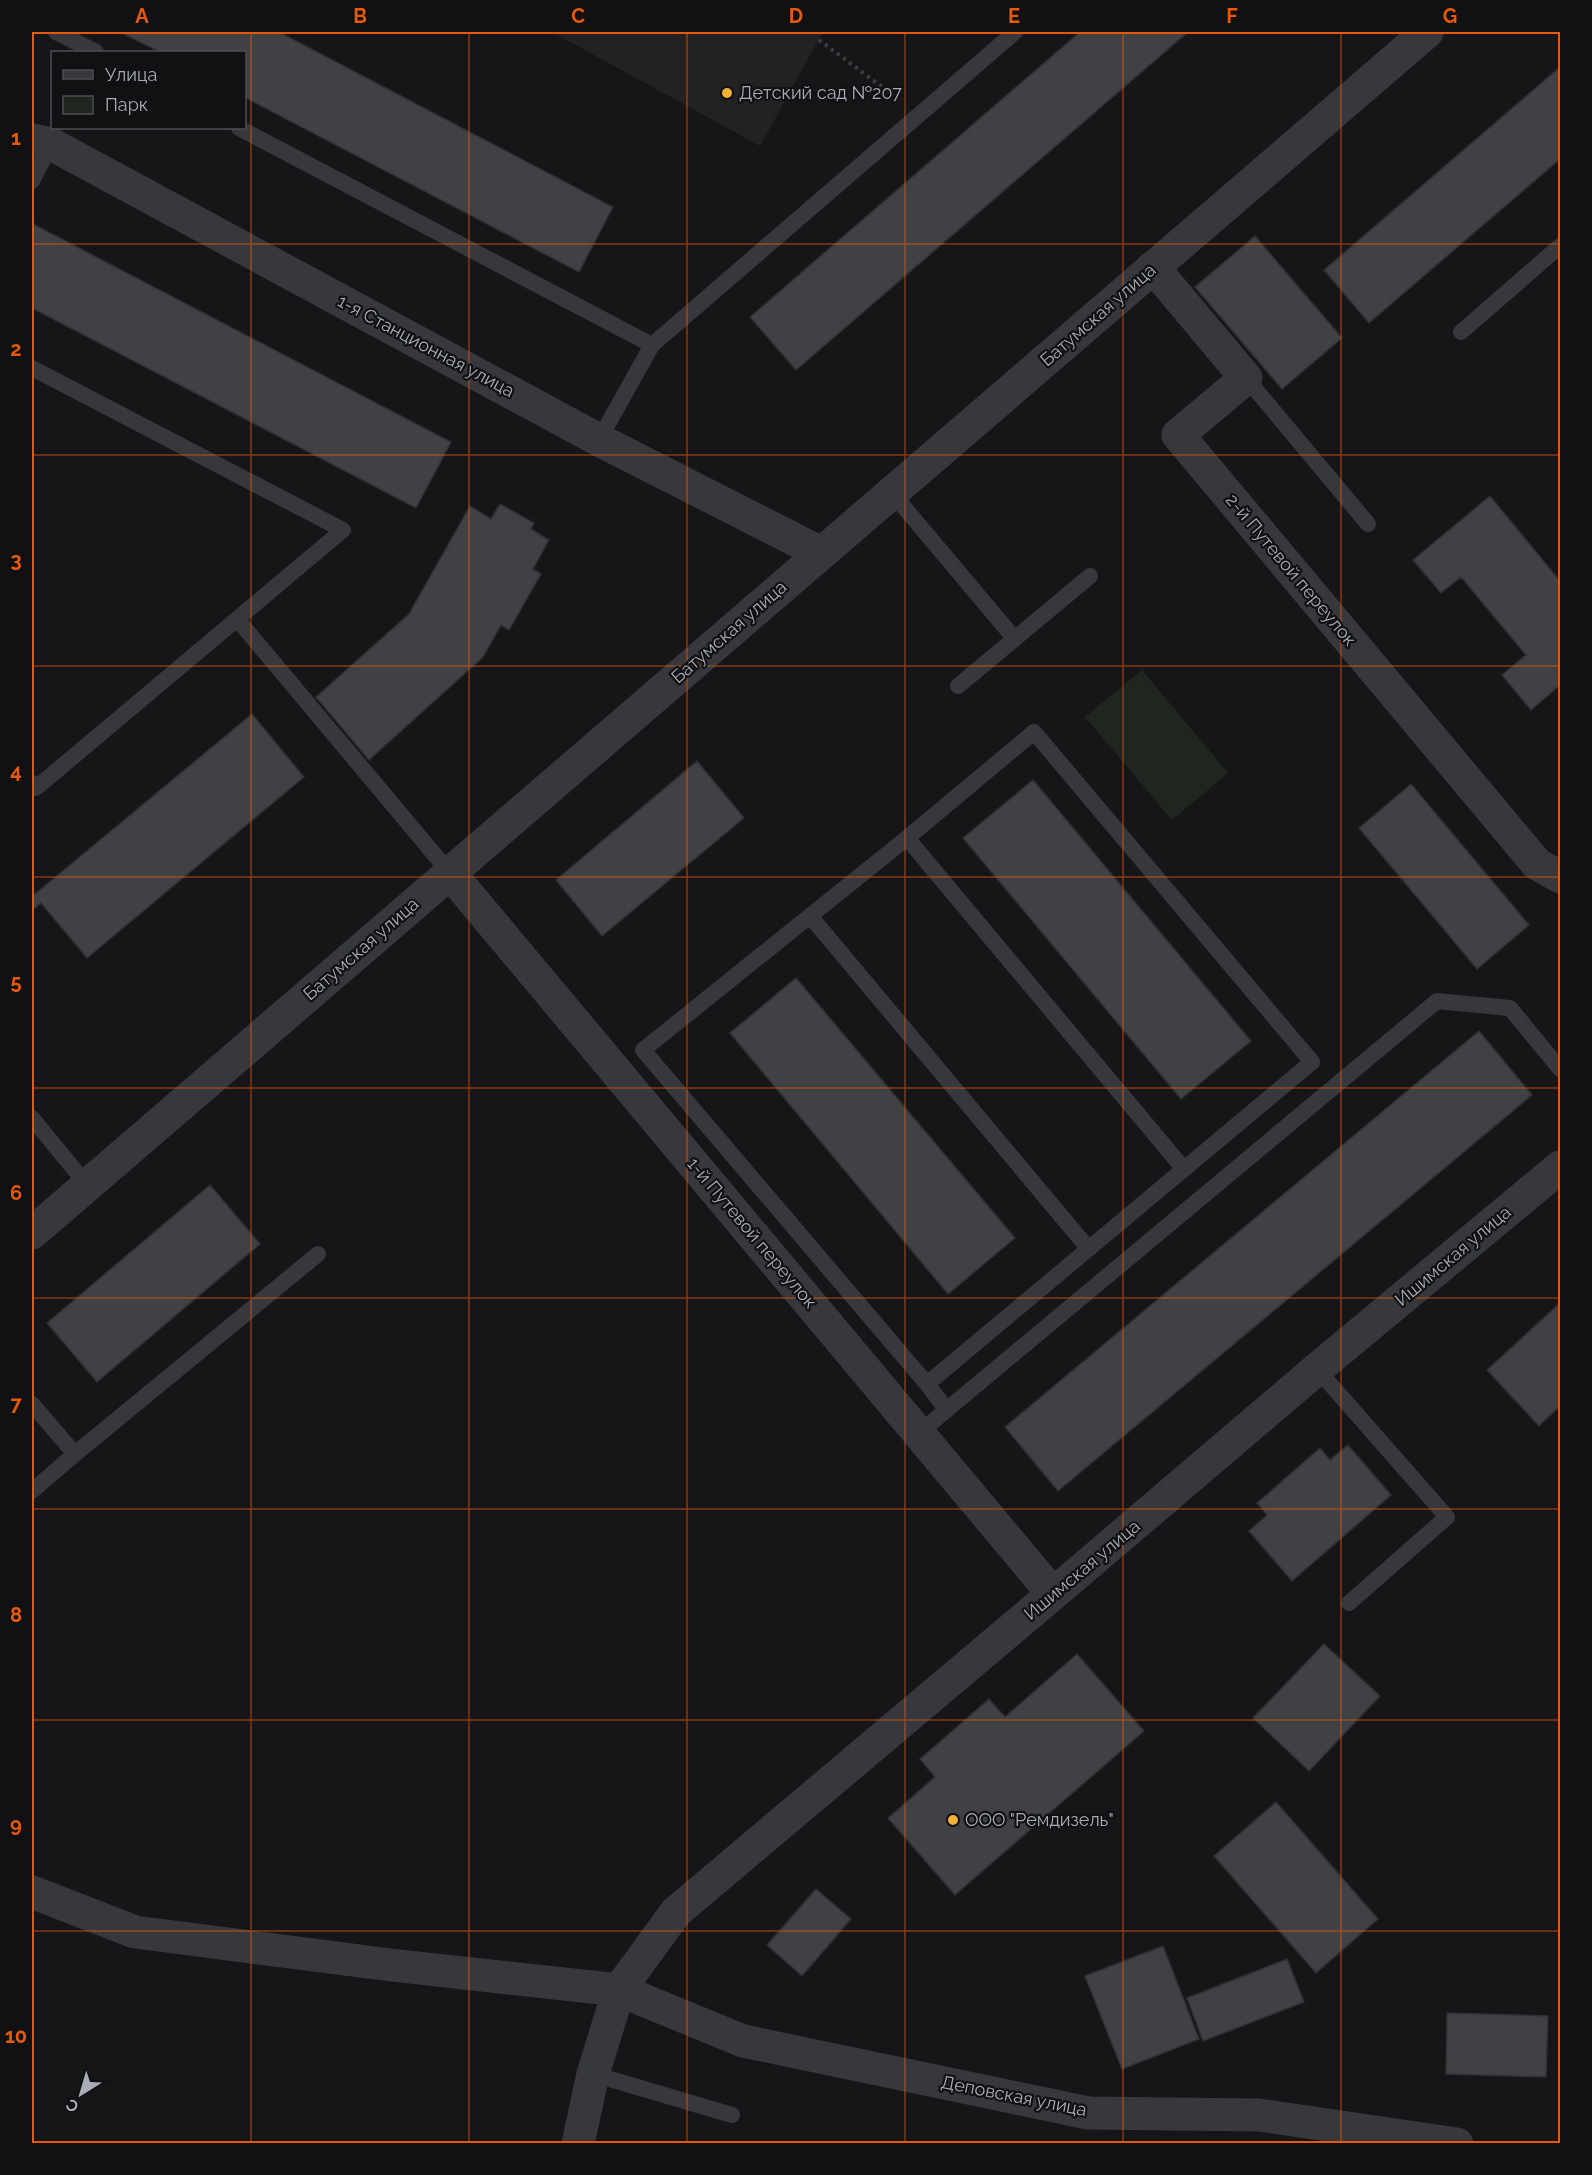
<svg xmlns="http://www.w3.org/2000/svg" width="1592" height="2175" viewBox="0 0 1592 2175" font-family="Raleway,sans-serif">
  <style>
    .built { fill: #222225 }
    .green { fill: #1e261f }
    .building { fill: #404145; stroke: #303034; stroke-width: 1.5 }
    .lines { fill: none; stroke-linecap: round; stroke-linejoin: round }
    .path { stroke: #3d3f44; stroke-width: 4; stroke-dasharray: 3 4.5; stroke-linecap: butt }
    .service { stroke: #37383d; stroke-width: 16 }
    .minor { stroke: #37383d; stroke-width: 33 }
    .grid { fill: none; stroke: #e8590c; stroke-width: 1.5; stroke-opacity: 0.55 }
    .poi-dot { fill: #f2b134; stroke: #111113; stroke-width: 2 }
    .labels { text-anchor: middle; stroke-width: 4.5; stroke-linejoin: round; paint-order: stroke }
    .poi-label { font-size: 18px; fill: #a8adb8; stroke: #111113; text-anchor: start }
    .street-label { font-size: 18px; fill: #a8adb8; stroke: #111113 }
    .neatline { fill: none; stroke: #e8590c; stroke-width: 2 }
    .grid-label { font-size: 20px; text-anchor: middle; font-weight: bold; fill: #e8590c }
  </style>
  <rect width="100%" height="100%" fill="#161618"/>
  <path class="built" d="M 552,32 L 823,32 L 760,146 Z"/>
  <path class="green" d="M 1142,670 L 1228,773 L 1172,820 L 1085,717 Z"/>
  <path class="building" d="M 120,32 L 279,32 L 613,207 L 579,272 L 244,97 L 244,52 L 160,52 Z
    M 1080,32 L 1188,32 L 796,370 L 750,317 Z
    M 1560,67 L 1560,159 L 1369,323 L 1324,270 Z
    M 33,224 L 451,442 L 416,508 L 32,308 Z
    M 1255,236 L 1342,338 L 1282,389 L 1195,287 Z
    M 1490,496 L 1560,581 L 1560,685 L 1531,710 L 1502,675 L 1526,655 L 1461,577 L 1441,593 L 1413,560 Z
    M 500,504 L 534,523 L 531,529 L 549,540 L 533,569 L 541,574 L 509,630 L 501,625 L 483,657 L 369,760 L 316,697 L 409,614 L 470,506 L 491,519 Z
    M 252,714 L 304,777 L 87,958 L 41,903 L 32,910 L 32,890 L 35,894 Z
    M 697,761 L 744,818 L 602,936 L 556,880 Z
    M 1033,780 L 1251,1041 L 1181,1099 L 963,838 Z
    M 1411,784 L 1529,925 L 1477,969 L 1359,828 Z
    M 796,978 L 1015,1238 L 948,1294 L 730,1033 Z
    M 1479,1031 L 1532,1095 L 1058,1491 L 1005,1427 Z
    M 210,1185 L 260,1244 L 97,1382 L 47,1323 Z
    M 1560,1303 L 1560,1406 L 1539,1426 L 1487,1370 Z
    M 1348,1445 L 1391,1495 L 1292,1581 L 1249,1531 L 1267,1515 L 1257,1503 L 1320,1448 L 1330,1460 Z
    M 1324,1644 L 1380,1696 L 1309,1771 L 1253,1718 Z
    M 1077,1654 L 1144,1731 L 955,1895 L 888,1818 L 935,1777 L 920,1759 L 989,1699 L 1005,1717 Z
    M 1276,1802 L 1378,1919 L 1316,1973 L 1214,1856 Z
    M 816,1889 L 851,1919 L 802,1976 L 767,1945 Z
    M 1163,1946 L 1199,2039 L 1122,2069 L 1085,1976 Z
    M 1287,1959 L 1304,2002 L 1203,2041 L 1187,1998 Z
    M 1447,2013 L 1548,2016 L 1546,2077 L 1446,2074 Z"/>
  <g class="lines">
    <path class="path" d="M 819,40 L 897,98"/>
    <path class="service" d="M 56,32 L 96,52
      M 239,128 L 652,345
      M 32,181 L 51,144
      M 1461,332 L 1560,246
      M 32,368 L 343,530 L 36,788 L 32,783
      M 1246,378 L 1368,524
      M 599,440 L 652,345 L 1015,32
      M 892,493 L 1015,639
      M 238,620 L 450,873
      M 958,686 L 1090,576
      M 907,838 L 643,1050 L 927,1384 L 1312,1062 L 1034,732 L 907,838 L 1183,1168
      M 810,916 L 1088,1248
      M 32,1118 L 87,1185
      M 1317,1369 L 1447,1517 L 1349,1603
      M 927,1384 L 947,1410
      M 32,1404 L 75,1454 L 318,1254
      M 919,1433 L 1437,1001 L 1510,1008 L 1560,1069
      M 32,1491 L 75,1454
      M 593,2074 L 732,2115"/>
    <path class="minor" d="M 32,140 L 51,144 L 599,440 L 821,553
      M 1153,267 L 1246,378 L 1178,435 L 1537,864 L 1560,877
      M 450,873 L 1053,1594
      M 32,1233 L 1427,32
      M 32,1892 L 135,1932 L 391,1965 L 619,1990 L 743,2041 L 1088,2113 L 1259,2115 L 1457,2144
      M 578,2144 L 593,2074 L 619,1990 L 676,1912 L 1053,1594 L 1317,1369 L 1560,1167"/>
  </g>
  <path class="grid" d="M 251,32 L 251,2144M 469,32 L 469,2144M 687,32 L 687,2144M 905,32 L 905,2144M 1123,32 L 1123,2144M 1341,32 L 1341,2144M 32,244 L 1560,244M 32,455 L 1560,455M 32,666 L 1560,666M 32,877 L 1560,877M 32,1088 L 1560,1088M 32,1298 L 1560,1298M 32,1509 L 1560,1509M 32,1720 L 1560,1720M 32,1931 L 1560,1931"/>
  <g class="poi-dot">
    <circle cx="727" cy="93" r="6"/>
    <circle cx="953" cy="1820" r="6"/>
  </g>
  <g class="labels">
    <g class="poi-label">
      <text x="739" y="99">Детский сад №207</text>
      <text x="965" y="1826">ООО "Ремдизель"</text>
    </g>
    <g class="street-label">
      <text transform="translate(1098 315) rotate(-41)" y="6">Батумская улица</text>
      <text transform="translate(426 346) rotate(28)" y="6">1-я Станционная улица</text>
      <text transform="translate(1291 570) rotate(50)" y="6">2-й Путевой переулок</text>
      <text transform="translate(729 632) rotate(-41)" y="6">Батумская улица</text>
      <text transform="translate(361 949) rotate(-41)" y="6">Батумская улица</text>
      <text transform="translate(752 1233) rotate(50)" y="6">1-й Путевой переулок</text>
      <text transform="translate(1453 1256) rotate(-40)" y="6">Ишимская улица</text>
      <text transform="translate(1082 1570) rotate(-40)" y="6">Ишимская улица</text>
      <text transform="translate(1014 2096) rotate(11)" y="6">Деповская улица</text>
    </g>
  </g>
  <rect width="1592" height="2175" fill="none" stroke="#111113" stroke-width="66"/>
  <rect x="51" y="51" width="195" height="78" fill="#111113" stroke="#4d4f55" stroke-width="1.5"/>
  <rect x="63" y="70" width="30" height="9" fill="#37383d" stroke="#4d4f55" stroke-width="1.5"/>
  <text x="105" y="81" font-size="18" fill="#a8adb8">Улица</text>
  <rect x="63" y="96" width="30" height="18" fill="#1e261f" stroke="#4d4f55" stroke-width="1.5"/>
  <text x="105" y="111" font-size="18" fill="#a8adb8">Парк</text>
  <g transform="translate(81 2094) rotate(217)" stroke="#111113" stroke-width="4.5" paint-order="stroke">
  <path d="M0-4.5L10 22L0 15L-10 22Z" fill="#a8adb8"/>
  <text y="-9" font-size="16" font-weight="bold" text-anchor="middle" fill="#a8adb8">С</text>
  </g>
  <rect x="33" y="33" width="1526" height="2109" class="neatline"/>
  <g class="grid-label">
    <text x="142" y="23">A</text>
    <text x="360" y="23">B</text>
    <text x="578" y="23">C</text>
    <text x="796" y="23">D</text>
    <text x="1014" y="23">E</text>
    <text x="1232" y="23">F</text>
    <text x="1450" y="23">G</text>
    <text x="16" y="145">1</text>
    <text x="16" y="356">2</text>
    <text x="16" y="567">3</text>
    <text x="16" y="778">4</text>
    <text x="16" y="989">5</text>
    <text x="16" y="1200">6</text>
    <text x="16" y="1411">7</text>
    <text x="16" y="1622">8</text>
    <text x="16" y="1832">9</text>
    <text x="16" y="2043">10</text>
  </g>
</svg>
